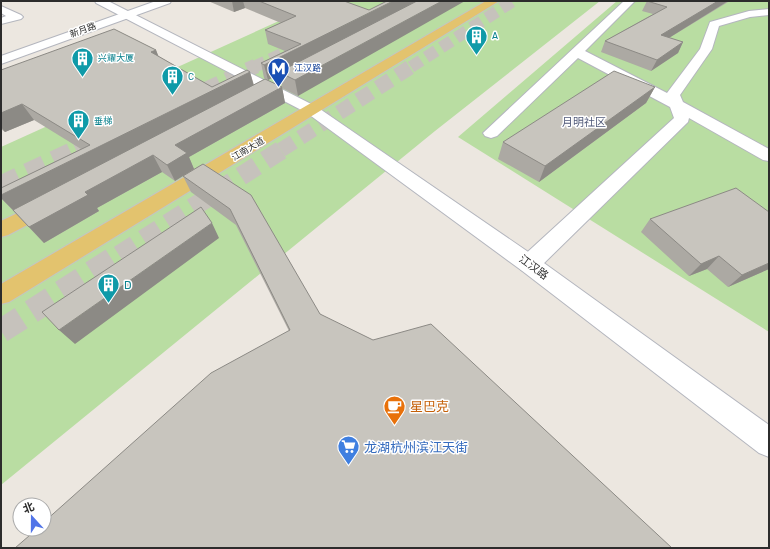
<svg xmlns="http://www.w3.org/2000/svg" width="770" height="549" viewBox="0 0 770 549" font-family="Rubik,'Noto Sans SC',sans-serif">
  <style>
    .green { fill: #b9dda2 }
    .lines { fill: none; stroke-linecap: round; stroke-linejoin: round }
    .trunk-tunnel-far3 { stroke: #c6c2bc; stroke-width: 12; stroke-dasharray: 12 6; stroke-linecap: butt }
    .trunk-tunnel-far2 { stroke: #c6c2bc; stroke-width: 15; stroke-dasharray: 15 8; stroke-linecap: butt }
    .trunk-tunnel-far1 { stroke: #c6c2bc; stroke-width: 19; stroke-dasharray: 19 10; stroke-linecap: butt }
    .trunk-tunnel { stroke: #c6c2bc; stroke-width: 24; stroke-dasharray: 24 12; stroke-linecap: butt }
    .minor-casing { stroke: #b4b6be; stroke-width: 2 }
    .tertiary-casing { stroke: #b4b6be; stroke-width: 2 }
    .primary-casing { stroke: #c4c4c4; stroke-width: 2 }
    .minor { fill: #fff; fill-rule: evenodd }
    .tertiary { fill: #fff; fill-rule: evenodd }
    .primary { fill: #e3c36e; fill-rule: evenodd }
    .wall { fill: #aca9a3 }
    .shaded-wall { fill: #8c8a85 }
    .building { fill: #c8c5be; stroke: #8c8a85 }
    .labels { text-anchor: middle; stroke-width: 3; stroke-linejoin: round; paint-order: stroke }
    .far-street-label { font-size: 9px; fill: #2c2c2c; stroke: #fff }
    .far-culture-label { font-size: 9px; fill: #0d838f; stroke: #fff; text-anchor: start }
    .far-transit-label { font-size: 9px; fill: #164399; stroke: #fff; text-anchor: start }
    .far-quarter-label { font-size: 11px; fill: #515a79; stroke: #fff }
    .street-label { font-size: 11px; fill: #2c2c2c; stroke: #fff }
    .culture-label { font-size: 11px; fill: #0d838f; stroke: #fff; text-anchor: start }
    .near-food-label { font-size: 13px; fill: #c56008; stroke: #fff; text-anchor: start }
    .near-shop-label { font-size: 13px; fill: #366cbe; stroke: #fff; text-anchor: start }
  </style>
  <rect width="100%" height="100%" fill="#ece7e0"/>
  <path class="green" d="M 323,1 L 600,1 L 435,131 L 1,485 L 1,147 Z
    M 617,1 L 769,1 L 769,332 L 458,137 Z"/>
  <g class="lines">
    <path class="trunk-tunnel-far3" d="M 254,67 L 288,51
      M 411,67 L 513,1"/>
    <path class="trunk-tunnel-far2" d="M 185,99 L 256,66
      M 76,150 L 107,136
      M 281,150 L 412,66"/>
    <path class="trunk-tunnel-far1" d="M 1,185 L 78,149
      M 119,255 L 283,149"/>
    <path class="trunk-tunnel" d="M 1,331 L 121,254"/>
    <defs>
      <path id="minor" d="M 156,1 L 171,1 L 170,3 L 1,64 L 1,56 Z
        M 624,1 L 635,1 L 585,51 L 667,93 L 700,49 L 710,22 L 749,11 L 769,9 L 769,15 L 750,17 L 719,26 L 712,49 L 680,95 L 683,102 L 769,149 L 769,161 L 763,160 L 689,118 L 688,122 L 537,270 L 529,272 L 521,270 L 518,264 L 521,258 L 674,118 L 670,107 L 578,58 L 497,136 L 491,138 L 485,136 L 483,133 Z
        M 1,6 L 21,15 L 23,17 L 21,19 L 1,24 L 1,18 L 6,16 L 1,13 Z"/>
      <path id="tertiary" d="M 95,1 L 108,1 L 317,107 L 537,258 L 769,425 L 769,457 L 759,453 L 521,270 L 307,113 L 96,3 Z"/>
      <path id="primary" d="M 486,1 L 499,1 L 9,302 L 1,304 L 1,284 Z
        M 49,198 L 56,200 L 59,205 L 56,210 L 8,235 L 1,237 L 1,221 Z"/>
    </defs>
    <use href="#minor" class="minor-casing"/>
    <use href="#tertiary" class="tertiary-casing"/>
    <use href="#primary" class="primary-casing"/>
    <use href="#minor" class="minor"/>
    <use href="#tertiary" class="tertiary"/>
    <use href="#primary" class="primary"/>
  </g>
  <path class="wall" d="M 208,1 L 344,1 L 298,96 L 282,88 L 280,74 L 268,80 L 264,78 L 261,63 L 285,51 L 268,44 L 265,30 L 281,23 L 245,8 L 234,12 Z
    M 647,1 L 728,2 L 669,38 L 683,42 L 678,53 L 651,71 L 601,52 L 605,41 L 653,14 L 642,11 Z
    M 156,50 L 158,56 L 212,87 L 250,72 L 254,85 L 282,87 L 285,103 L 189,157 L 194,169 L 203,164 L 320,314 L 672,548 L 289,331 L 236,225 L 191,192 L 183,176 L 175,181 L 162,172 L 97,208 L 99,211 L 44,243 L 1,198 L 1,188 L 81,149 L 34,120 L 5,132 L 1,129 L 1,70 Z
    M 655,87 L 646,103 L 539,182 L 498,159 L 503,142 Z
    M 650,219 L 769,269 L 728,287 L 707,269 L 689,276 L 641,232 Z"/>
  <path class="shaded-wall" d="M 232,1 L 243,1 L 245,8 L 234,12 Z
    M 393,1 L 420,1 L 279,72 L 280,74 L 268,80 L 264,65 Z
    M 442,1 L 465,1 L 298,96 L 295,80 Z
    M 718,1 L 728,1 L 656,46 L 661,35 Z
    M 683,42 L 678,53 L 651,71 L 657,60 Z
    M 156,50 L 162,65 L 151,52 Z
    M 250,72 L 254,87 L 15,212 L 1,198 L 1,195 Z
    M 282,87 L 285,103 L 189,157 L 194,169 L 175,181 L 167,165 L 175,145 Z
    M 655,87 L 646,103 L 539,182 L 545,166 Z
    M 22,104 L 34,120 L 5,132 L 1,127 L 1,113 Z
    M 153,155 L 162,172 L 97,208 L 99,211 L 44,243 L 29,227 L 85,192 Z
    M 212,223 L 219,238 L 75,344 L 59,330 Z
    M 719,256 L 707,269 L 689,276 L 701,264 Z
    M 769,263 L 769,269 L 728,287 L 742,275 Z"/>
  <path class="building" d="M 259,1 L 344,1 L 369,10 L 387,1 L 393,1 L 264,65 L 261,63 L 301,44 L 265,30 L 296,16 Z
    M 417,1 L 442,1 L 295,80 L 279,72 Z
    M 647,1 L 718,1 L 661,35 L 683,42 L 657,60 L 605,41 L 667,7 Z
    M 114,29 L 156,50 L 151,52 L 212,87 L 247,70 L 250,72 L 1,195 L 1,188 L 90,145 L 22,104 L 1,113 L 1,70 Z
    M 614,71 L 655,87 L 545,166 L 503,142 Z
    M 265,79 L 282,87 L 175,145 L 187,153 L 167,165 L 153,155 L 85,192 L 88,195 L 29,227 L 13,210 Z
    M 203,164 L 251,195 L 320,314 L 373,340 L 431,324 L 672,548 L 15,548 L 37,529 L 44,529 L 44,522 L 211,373 L 290,330 L 230,209 L 183,176 Z
    M 736,188 L 769,212 L 769,263 L 742,275 L 719,256 L 701,264 L 650,219 Z
    M 201,207 L 212,223 L 59,330 L 42,312 Z"/>
  <defs>
    <symbol id="building-pin" viewBox="-11 -11 22 30"><path d="M0 17L-7.5 6A9.5 9.5 0 1 1 7.5 6Z" fill="#0f9aa8" stroke="#fff"/><path d="M-4-6H4V6H1V3H-1V6H-4ZM-2.5-4.3h1.7v1.8h-1.7ZM.8-4.3h1.7v1.8H.8ZM-2.5-1h1.7V.8h-1.7ZM.8-1h1.7V.8H.8Z" fill="#fff"/></symbol>
    <symbol id="metro-pin" viewBox="-11 -11 22 30"><path d="M0 17L-7.5 6A9.5 9.5 0 1 1 7.5 6Z" fill="#1a4fb4" stroke="#fff"/><path d="M-5.5 5V-5H-3L0 0L3-5H5.5V5H3V-.5L0 4L-3-.5V5Z" fill="#fff"/></symbol>
    <symbol id="cafe-pin" viewBox="-11 -11 22 30"><path d="M0 17L-7.5 6A9.5 9.5 0 1 1 7.5 6Z" fill="#e8710a" stroke="#fff"/><path d="M-5.5-4.5H6V0H3Q3 3.5 0 3.5H-2.5Q-5.5 3.5-5.5 0ZM3-3.2v2h1.7v-2ZM-6 4.5H4V6H-6Z" fill="#fff"/></symbol>
    <symbol id="supermarket-pin" viewBox="-11 -11 22 30"><path d="M0 17L-7.5 6A9.5 9.5 0 1 1 7.5 6Z" fill="#3f7fe0" stroke="#fff"/><path d="M-6-5.5h2.5l.6 2H6L4.5 2H-2.5L-4.4-4H-6ZM-1.5 3.2a1.3 1.3 0 1 0 .1 0ZM3 3.2a1.3 1.3 0 1 0 .1 0Z" fill="#fff"/></symbol>
  </defs>
  <g fill-rule="evenodd">
    <use href="#building-pin" x="464" y="24" width="25" height="34"/>
    <use href="#building-pin" x="70" y="46" width="25" height="34"/>
    <use href="#metro-pin" x="266" y="56" width="25" height="34"/>
    <use href="#building-pin" x="160" y="64" width="25" height="34"/>
    <use href="#building-pin" x="66" y="108" width="25" height="34"/>
    <use href="#building-pin" x="96" y="272" width="25" height="34"/>
    <use href="#cafe-pin" x="382" y="394" width="25" height="34"/>
    <use href="#supermarket-pin" x="336" y="434" width="25" height="34"/>
  </g>
  <g class="labels">
    <g class="far-street-label">
      <text transform="translate(83 30) rotate(-20)" y="3">新月路</text>
      <text transform="translate(248 149) rotate(-31)" y="3">江南大道</text>
    </g>
    <g class="far-culture-label">
      <text x="492" y="39">A</text>
      <text x="98" y="61">兴耀大厦</text>
      <text x="188" y="80">C</text>
      <text x="94" y="124">垂梯</text>
    </g>
    <g class="far-transit-label">
      <text x="294" y="71">江汉路</text>
    </g>
    <g class="far-quarter-label">
      <text x="584" y="126">月明社区</text>
    </g>
    <g class="street-label">
      <text transform="translate(534 267) rotate(36)" y="4">江汉路</text>
    </g>
    <g class="culture-label">
      <text x="124" y="289">D</text>
    </g>
    <g class="near-food-label">
      <text x="410" y="411">星巴克</text>
    </g>
    <g class="near-shop-label">
      <text x="364" y="452">龙湖杭州滨江天街</text>
    </g>
  </g>
  <rect width="770" height="549" fill="none" stroke="#2c2c2c" stroke-width="4"/>
  <g transform="translate(32 517) rotate(339)"><circle r="19" fill="#ffffff" stroke="#ababab"/>
  <path d="M0-3L7 15L0 10L-7 15Z" fill="#5174e8"/>
  <text y="-6" font-size="11" font-weight="bold" text-anchor="middle" fill="#2c2c2c">北</text>
  </g>
</svg>
